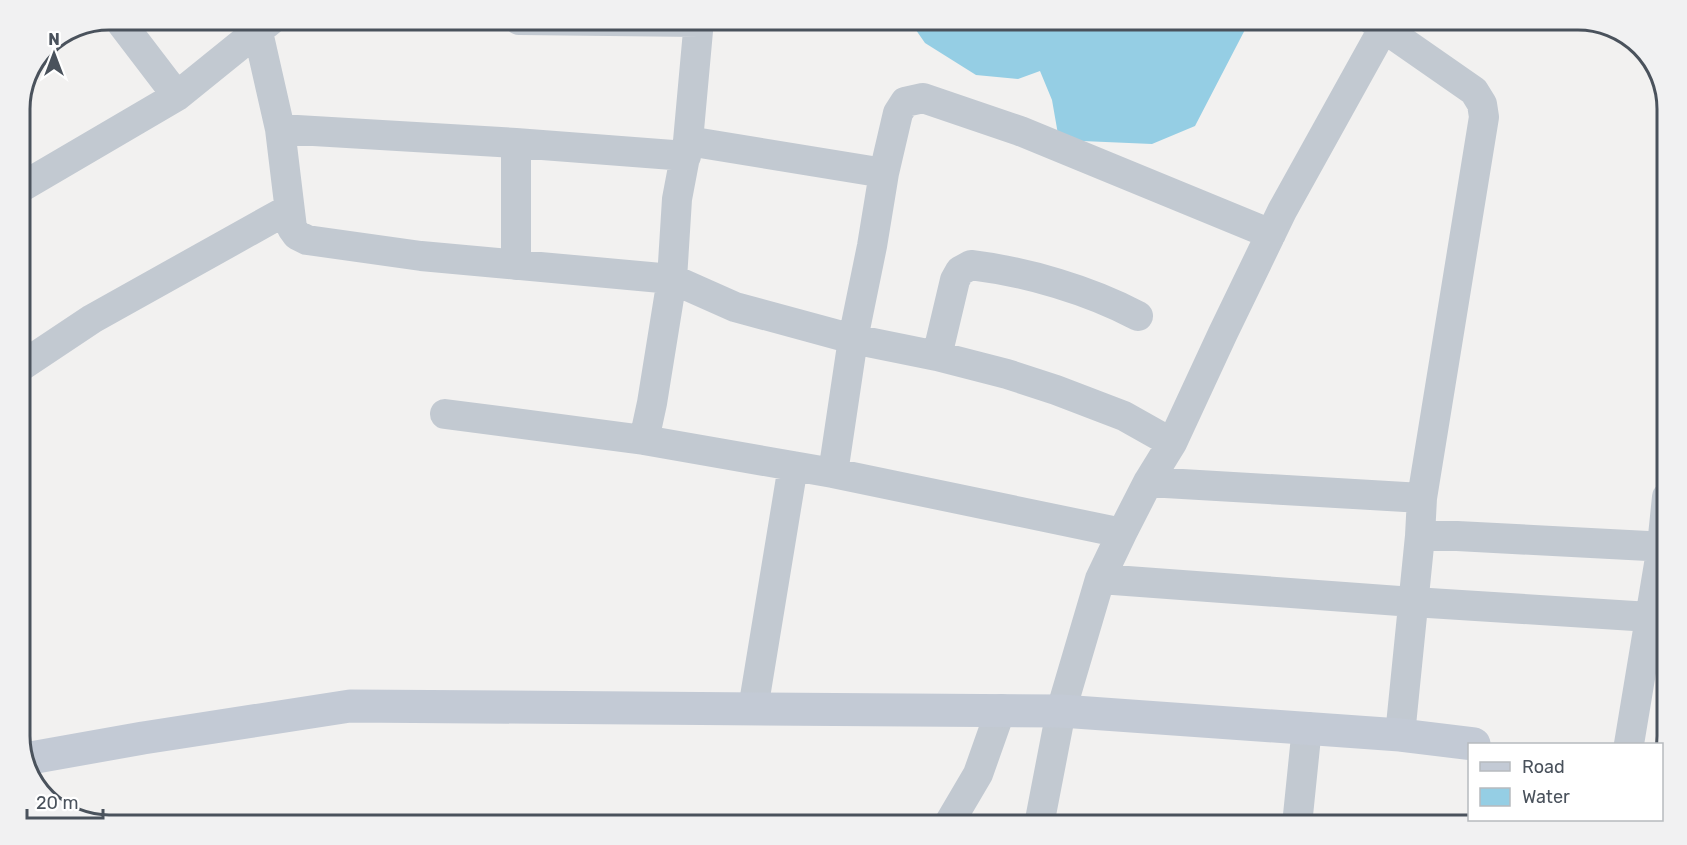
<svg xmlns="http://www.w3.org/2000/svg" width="1687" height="845" viewBox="0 0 1687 845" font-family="Rubik,sans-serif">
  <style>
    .water { fill: #95cee4 }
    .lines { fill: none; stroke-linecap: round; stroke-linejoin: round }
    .street { stroke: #c2c9d1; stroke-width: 30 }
    .secondary { stroke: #c3cad5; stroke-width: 33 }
    .rim { fill: none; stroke: #4a525c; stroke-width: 3 }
  </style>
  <rect width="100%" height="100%" fill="#f2f1f0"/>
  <path class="water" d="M 909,20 L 1250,20 L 1195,126 L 1152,144 L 1059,140 L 1052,100 L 1040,71 L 1018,79 L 976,75 L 925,43 Z"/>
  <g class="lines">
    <path class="street" d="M 119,20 L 177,96
      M 519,20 L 699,22
      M 1372,20 L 1474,91 L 1482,104 L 1484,117 L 1422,498 L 1420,536 L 1400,735
      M 258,32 L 280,129 L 292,228 L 297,235 L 307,240 L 421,256 L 672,279 L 735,307 L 853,339 L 937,356 L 1007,374 L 1056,390 L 1124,416 L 1172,443
      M 280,129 L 516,143 L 686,156
      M 688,141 L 884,173
      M 516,143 L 516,265
      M 20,188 L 177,96 L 271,20
      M 937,356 L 955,280 L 960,271 L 971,265 C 1027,272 1089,290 1138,316
      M 20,367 L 92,319 L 289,209
      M 445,414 L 644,440 L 833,473 L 1122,533
      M 644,440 L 652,403 L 672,279 L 677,199 L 688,141 L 699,20
      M 833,473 L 853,339 L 872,246 L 884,173 L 898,113 L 905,102 L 923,98 L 1020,131 L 1271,234
      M 1148,482 L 1422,498
      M 1420,536 L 1457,536 L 1667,547
      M 1100,579 L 1413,602 L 1650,617
      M 753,709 L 793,466
      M 1629,744 L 1662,546 L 1667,497
      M 1529,820 L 1529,825
      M 948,825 L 978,774 L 1001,709
      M 1039,825 L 1061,711 L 1100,579 L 1122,533 L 1148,482 L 1172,443 L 1223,333 L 1282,211 L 1388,20
      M 1297,825 L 1307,727"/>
    <path class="secondary" d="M 1662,758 L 1663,758
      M 25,759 L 143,738 L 350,706 L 1061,711 L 1400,735 L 1474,744"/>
  </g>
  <path d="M0 0H1687V845H0ZM109 30H1578A79 79 0 0 1 1657 109V736A79 79 0 0 1 1578 815H109A79 79 0 0 1 30 736V109A79 79 0 0 1 109 30Z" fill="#f1f1f2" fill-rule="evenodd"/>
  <path class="rim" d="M109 30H1578A79 79 0 0 1 1657 109V736A79 79 0 0 1 1578 815H109A79 79 0 0 1 30 736V109A79 79 0 0 1 109 30Z"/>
  <rect x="1468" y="743" width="195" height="78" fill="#ffffff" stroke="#b7babe" stroke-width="1.5"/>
  <rect x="1480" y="762" width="30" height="9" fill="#c3cad5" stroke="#b7babe" stroke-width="1.5"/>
  <text x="1522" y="773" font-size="18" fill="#4a525c">Road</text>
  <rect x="1480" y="788" width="30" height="18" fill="#95cee4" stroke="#b7babe" stroke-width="1.5"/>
  <text x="1522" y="803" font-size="18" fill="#4a525c">Water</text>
  <g transform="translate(54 54)" stroke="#ffffff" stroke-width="4.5" paint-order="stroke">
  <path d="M0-4.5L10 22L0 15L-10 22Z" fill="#4a525c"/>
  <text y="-9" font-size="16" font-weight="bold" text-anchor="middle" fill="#4a525c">N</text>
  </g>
  <path d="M27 809v9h76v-9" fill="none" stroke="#4a525c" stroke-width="3"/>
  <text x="36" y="809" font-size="18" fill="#4a525c" stroke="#ffffff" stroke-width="4.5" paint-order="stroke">20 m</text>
</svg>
